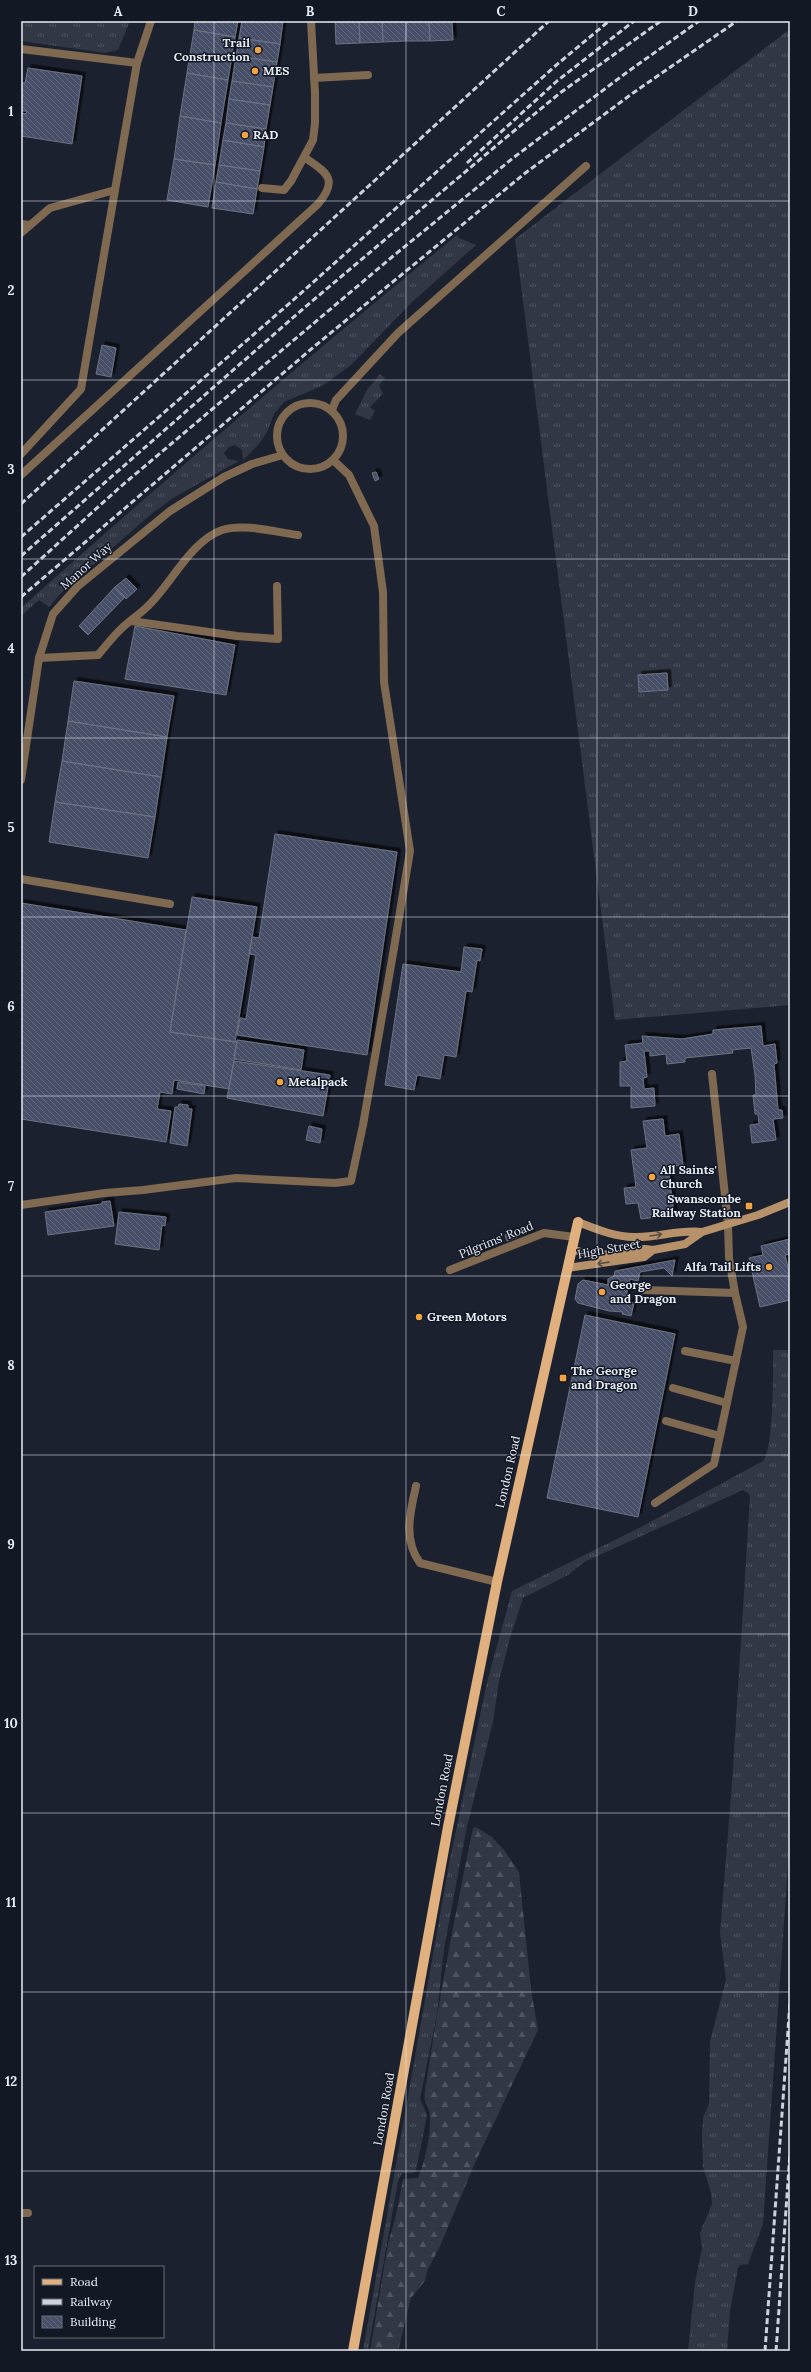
<svg xmlns="http://www.w3.org/2000/svg" width="811" height="2372" viewBox="0 0 811 2372" font-family="Lora,serif">
  <style>
    .grass { fill: url(#grass-tufts) }
    .forest { fill: url(#forest-firs) }
    .building { fill: url(#building-back-hatch); stroke: #6b7283; filter: url(#shadow) }
    .lines { fill: none; stroke-linecap: round; stroke-linejoin: round }
    .service { stroke: #7f6951; stroke-width: 8 }
    .minor { stroke: #7f6951; stroke-width: 8 }
    .secondary { stroke: #b6916a; stroke-width: 8 }
    .primary { stroke: #e0b17e; stroke-width: 10 }
    .rail { stroke: #cdd1db; stroke-width: 3; stroke-dasharray: 6 3; stroke-linecap: butt }
    .oneway { stroke: #5c4e44 }
    .grid { fill: none; stroke: #e7ebf4; stroke-width: 1; stroke-opacity: 0.55 }
    .poi-dot { fill: #f3a442; stroke: #131825; stroke-width: 1.5 }
    .labels { text-anchor: middle; stroke-width: 3; stroke-linejoin: round; paint-order: stroke }
    .poi-label { font-size: 12px; font-weight: bold; fill: #e7ebf4; stroke: #131825; text-anchor: start }
    .street-label { font-size: 12px; fill: #e7ebf4; stroke: #131825 }
    .neatline { fill: none; stroke: #e7ebf4; stroke-width: 1.5 }
    .grid-label { font-size: 13px; text-anchor: middle; font-weight: bold; fill: #e7ebf4 }
  </style>
  <defs>
    <pattern id="grass-tufts" width="24" height="20" patternUnits="userSpaceOnUse"><rect width="24" height="20" fill="#313745"/><path d="M3 7l-1-3M5 7V3M7 7l1-3M15 17l-1-3M17 17v-4M19 17l1-3" fill="none" stroke="#4f5460"/></pattern>
    <pattern id="forest-firs" width="22" height="20" patternUnits="userSpaceOnUse"><rect width="22" height="20" fill="#313745"/><path d="M5 1l3.5 6h-7zM16 11l3.5 6h-7z" fill="#4f5460"/></pattern>
    <pattern id="building-back-hatch" width="6" height="6" patternUnits="userSpaceOnUse"><rect width="6" height="6" fill="#475068"/><path d="M-1 5l2 2M0 0l6 6M5-1l2 2" fill="none" stroke="#62697e"/></pattern>
    <filter id="shadow"><feDropShadow dx="3.5" dy="-3.5" stdDeviation="0" flood-color="#0009"/></filter>
  </defs>
  <rect width="100%" height="100%" fill="#1c212f"/>
  <path class="grass" d="M 21,21 L 130,21 L 118,50 L 105,53 L 21,41 Z
    M 790,29 L 790,1005 L 615,1020 L 515,239 Z
    M 457,235 L 459,238 L 476,245 L 411,303 L 352,364 L 324,385 L 284,402 L 274,414 L 267,432 L 259,444 L 243,460 L 242,450 L 235,445 L 229,447 L 224,453 L 228,459 L 239,461 L 173,498 L 150,515 L 61,593 L 49,607 L 39,600 L 21,616 L 21,608 C 164,480 309,356 457,235 Z
    M 380,374 L 385,378 L 379,385 L 383,394 L 370,407 L 375,411 L 370,420 L 355,414 L 367,390 Z
    M 773,1350 L 790,1350 L 790,1836 L 763,2224 L 748,2264 L 740,2265 L 738,2268 L 730,2311 L 727,2351 L 688,2351 L 695,2282 L 702,2248 L 700,2233 L 712,2204 L 711,2192 L 703,2167 L 702,2133 L 703,2118 L 709,2104 L 710,2041 L 726,1980 L 720,1933 L 732,1783 L 750,1497 L 748,1493 L 743,1490 L 584,1562 L 568,1575 L 523,1598 L 510,1638 L 499,1681 L 493,1722 L 466,1831 L 444,1949 L 437,2014 L 420,2099 L 427,2115 L 416,2171 L 413,2173 L 402,2173 L 398,2181 L 368,2351 L 363,2351 L 449,1864 L 487,1682 L 512,1591 L 641,1527 L 763,1461 C 774,1449 773,1371 773,1350 Z"/>
  <path class="forest" d="M 476,1827 L 492,1837 L 504,1850 L 519,1872 L 531,1989 L 538,2030 L 475,2163 L 440,2246 L 427,2271 L 425,2281 L 411,2298 L 398,2351 L 370,2351 L 388,2244 L 396,2215 L 403,2179 L 418,2178 C 425,2161 431,2135 430,2116 C 429,2104 423,2107 425,2091 C 438,2003 455,1915 473,1828 Z"/>
  <path class="building" d="M 195,21 L 238,21 L 235,37 L 194,30 Z
    M 242,21 L 283,21 L 280,44 L 239,38 Z
    M 335,21 L 359,21 L 360,43 L 336,44 Z
    M 359,21 L 382,21 L 383,42 L 360,43 Z
    M 382,21 L 406,21 L 406,41 L 383,42 Z
    M 406,21 L 429,21 L 430,41 L 406,41 Z
    M 429,21 L 452,21 L 453,40 L 430,41 Z
    M 194,30 L 235,37 L 228,80 L 187,73 Z
    M 239,38 L 280,44 L 277,62 L 236,56 Z
    M 236,56 L 277,62 L 273,87 L 232,81 Z
    M 28,68 L 82,76 L 72,144 L 21,136 L 21,113 L 26,114 L 27,111 L 21,111 L 23,94 L 21,93 L 21,83 L 25,83 Z
    M 187,73 L 228,80 L 221,123 L 180,116 Z
    M 232,81 L 273,87 L 270,105 L 229,99 Z
    M 229,99 L 270,105 L 266,129 L 226,123 Z
    M 180,116 L 221,123 L 215,165 L 174,159 Z
    M 226,123 L 266,129 L 264,147 L 223,140 Z
    M 223,140 L 264,147 L 260,171 L 219,165 Z
    M 174,159 L 215,165 L 208,207 L 167,200 Z
    M 219,165 L 260,171 L 257,189 L 216,182 Z
    M 216,182 L 257,189 L 253,214 L 212,208 Z
    M 102,345 L 116,348 L 111,377 L 96,374 Z
    M 376,472 L 379,479 L 375,481 L 372,473 Z
    M 126,578 L 137,589 L 126,599 L 115,587 Z
    M 115,587 L 125,597 L 88,635 L 79,626 Z
    M 135,626 L 235,645 L 226,695 L 125,679 Z
    M 667,673 L 668,690 L 639,692 L 638,675 Z
    M 74,681 L 174,696 L 167,737 L 68,721 Z
    M 68,721 L 167,737 L 161,777 L 62,761 Z
    M 62,761 L 161,777 L 155,817 L 55,802 Z
    M 55,802 L 155,817 L 148,858 L 49,842 Z
    M 275,834 L 397,852 L 367,1055 L 237,1035 L 240,1018 L 246,1019 L 256,955 L 249,954 L 252,937 L 259,938 Z
    M 192,897 L 257,907 L 235,1042 L 170,1032 Z
    M 21,903 L 186,930 L 170,1032 L 237,1042 L 229,1089 L 174,1080 L 172,1094 L 160,1092 L 157,1109 L 171,1111 L 166,1142 L 21,1119 Z
    M 464,947 L 482,949 L 480,961 L 477,960 L 472,992 L 466,991 L 456,1057 L 444,1055 L 440,1079 L 417,1075 L 414,1090 L 385,1085 L 403,964 L 461,972 Z
    M 761,1026 L 763,1046 L 775,1044 L 777,1063 L 774,1064 L 778,1110 L 782,1110 L 783,1118 L 773,1119 L 776,1140 L 752,1143 L 750,1125 L 759,1124 L 758,1114 L 755,1114 L 753,1095 L 756,1095 L 755,1075 L 751,1048 L 732,1050 L 733,1053 L 685,1058 L 685,1062 L 667,1064 L 666,1054 L 650,1056 L 650,1051 L 644,1051 L 647,1077 L 643,1078 L 644,1089 L 654,1088 L 655,1106 L 631,1108 L 631,1086 L 620,1086 L 620,1062 L 627,1061 L 625,1045 L 643,1043 L 642,1036 L 682,1039 L 713,1034 L 713,1030 Z
    M 237,1040 L 304,1050 L 301,1070 L 234,1059 Z
    M 234,1061 L 330,1075 L 323,1116 L 227,1098 Z
    M 178,1082 L 205,1086 L 204,1094 L 177,1089 Z
    M 179,1104 L 188,1105 L 188,1109 L 192,1109 L 187,1146 L 170,1143 L 175,1107 L 178,1107 Z
    M 663,1119 L 665,1136 L 679,1134 L 683,1165 L 668,1167 L 674,1215 L 641,1219 L 638,1203 L 626,1204 L 624,1188 L 636,1187 L 631,1150 L 647,1148 L 643,1121 Z
    M 309,1126 L 322,1129 L 320,1143 L 306,1140 Z
    M 110,1201 L 114,1226 L 48,1235 L 45,1212 L 102,1204 L 102,1202 Z
    M 119,1212 L 166,1217 L 165,1226 L 162,1225 L 159,1250 L 115,1244 Z
    M 515,1231 L 517,1237 L 507,1241 L 505,1235 Z
    M 790,1239 L 790,1254 L 785,1255 L 790,1276 L 790,1300 L 760,1307 L 749,1258 L 763,1255 L 761,1246 Z
    M 675,1260 L 672,1276 L 664,1268 L 640,1272 L 638,1281 L 630,1279 L 625,1301 L 634,1303 L 631,1316 L 622,1314 L 623,1312 L 609,1311 L 578,1303 L 575,1299 L 578,1284 L 583,1280 L 608,1285 L 608,1279 L 614,1276 L 615,1271 Z
    M 585,1315 L 675,1334 L 638,1517 L 547,1498 Z"/>
  <g class="lines">
    <path class="service" d="M 21,49 L 137,63
      M 314,78 L 368,75
      M 262,188 L 284,190 L 291,181 L 313,140 L 315,123 L 315,93
      M 21,224 L 30,225
      M 332,410 L 336,400 L 398,333 L 586,166
      M 21,454 L 81,389 L 115,190
      M 21,475 L 318,204 C 339,179 327,173 304,157
      M 131,621 L 237,636 L 278,639 L 277,586
      M 39,658 L 98,655 C 105,647 111,639 118,632 C 127,622 139,615 148,606 C 171,584 191,541 222,530 C 244,523 275,532 298,535
      M 21,1205 L 105,1193 L 143,1190 L 236,1178 L 335,1183 L 351,1181 L 363,1125 L 394,948
      M 450,1270 L 544,1233 L 574,1237
      M 644,1290 L 735,1293
      M 685,1351 L 736,1361
      M 673,1388 L 727,1403
      M 666,1421 L 720,1436
      M 416,1486 C 410,1512 403,1540 420,1563 L 497,1582
      M 655,1503 L 714,1464 L 743,1327 L 735,1293 L 729,1258 L 728,1224
      M 21,2213 L 28,2213"/>
    <path class="minor" d="M 311,21 L 315,93
      M 21,233 L 50,208 L 115,190 L 137,63 L 151,21
      M277 436a33 33 0 1 1 66 0a33 33 0 1 1-66 0Z
      M 333,460 L 349,475 L 374,526 L 383,592 L 384,682 L 410,851 L 394,948
      M 21,780 L 39,658 L 53,614 L 77,587 L 170,511 L 224,477 L 252,464 L 283,455
      M 21,879 L 170,904
      M 712,1074 L 728,1224"/>
    <path class="secondary" d="M 578,1222 C 596,1229 615,1237 634,1237 C 657,1238 679,1229 702,1232
      M 571,1249 L 595,1256 L 645,1249 L 653,1250 L 685,1244 L 702,1232 L 758,1215 L 790,1202
      M 567,1268 L 644,1257 L 653,1250"/>
    <path class="primary" d="M 353,2351 L 448,1827 L 497,1582 L 578,1222"/>
    <path class="rail" d="M 467,163 L 557,81 L 634,21
      M 21,504 L 549,21
      M 21,537 L 299,295 L 554,67 L 609,21
      M 21,556 L 304,308 L 503,140 L 560,93 L 661,21
      M 21,577 L 119,488 L 392,257 L 513,158 L 626,73 L 699,21
      M 21,597 L 316,345 L 524,174 L 633,93 L 737,21
      M 765,2351 L 790,2002
      M 776,2351 L 790,2153"/>
  </g>
  <defs><path id="oneway-shaft" d="M-6 0H5M1.5-3L5.5 0L1.5 3" fill="none" stroke-width="1.6" stroke-linecap="round" stroke-linejoin="round"/></defs>
  <g class="oneway">
    <use href="#oneway-shaft" transform="translate(656 1235) rotate(-9)"/>
    <use href="#oneway-shaft" transform="translate(603 1263) rotate(172)"/>
  </g>
  <path class="grid" d="M 214,21 L 214,2351M 406,21 L 406,2351M 597,21 L 597,2351M 21,201 L 790,201M 21,380 L 790,380M 21,559 L 790,559M 21,738 L 790,738M 21,917 L 790,917M 21,1096 L 790,1096M 21,1276 L 790,1276M 21,1455 L 790,1455M 21,1634 L 790,1634M 21,1813 L 790,1813M 21,1992 L 790,1992M 21,2171 L 790,2171"/>
  <g class="poi-dot">
    <circle cx="258" cy="50" r="4"/>
    <circle cx="255" cy="71" r="4"/>
    <circle cx="245" cy="135" r="4"/>
    <circle cx="280" cy="1082" r="4"/>
    <circle cx="652" cy="1177" r="4"/>
    <rect x="745" y="1202" width="8" height="8" rx="2"/>
    <circle cx="769" cy="1267" r="4"/>
    <circle cx="602" cy="1292" r="4"/>
    <circle cx="419" cy="1317" r="4"/>
    <rect x="559" y="1374" width="8" height="8" rx="2"/>
  </g>
  <g class="labels">
    <g class="poi-label">
      <text x="250" y="47" text-anchor="end">Trail<tspan x="250" dy="14">Construction</tspan></text>
      <text x="263" y="75">MES</text>
      <text x="253" y="139">RAD</text>
      <text x="288" y="1086">Metalpack</text>
      <text x="660" y="1174">All Saints'<tspan x="660" dy="14">Church</tspan></text>
      <text x="741" y="1203" text-anchor="end">Swanscombe<tspan x="741" dy="14">Railway Station</tspan></text>
      <text x="761" y="1271" text-anchor="end">Alfa Tail Lifts</text>
      <text x="610" y="1289">George<tspan x="610" dy="14">and Dragon</tspan></text>
      <text x="427" y="1321">Green Motors</text>
      <text x="571" y="1375">The George<tspan x="571" dy="14">and Dragon</tspan></text>
    </g>
    <g class="street-label">
      <text transform="translate(86 566) rotate(-42)" y="4">Manor Way</text>
      <text transform="translate(496 1240) rotate(-22)" y="4">Pilgrims' Road</text>
      <text transform="translate(609 1249) rotate(-10)" y="4">High Street</text>
      <text transform="translate(508 1472) rotate(-77)" y="4">London Road</text>
      <text transform="translate(442 1790) rotate(-79)" y="4">London Road</text>
      <text transform="translate(384 2109) rotate(-80)" y="4">London Road</text>
    </g>
  </g>
  <rect width="811" height="2372" fill="none" stroke="#131825" stroke-width="44"/>
  <rect x="34" y="2266" width="130" height="72" fill="#131825" stroke="#686c78"/>
  <rect x="42" y="2279" width="20" height="6" fill="#e0b17e" stroke="#686c78"/>
  <text x="70" y="2286" font-size="12" fill="#e7ebf4">Road</text>
  <rect x="42" y="2299" width="20" height="6" fill="#cdd1db" stroke="#686c78"/>
  <text x="70" y="2306" font-size="12" fill="#e7ebf4">Railway</text>
  <rect x="42" y="2316" width="20" height="12" fill="url(#building-back-hatch)" stroke="#686c78"/>
  <text x="70" y="2326" font-size="12" fill="#e7ebf4">Building</text>
  <rect x="22" y="22" width="767" height="2328" class="neatline"/>
  <g class="grid-label">
    <text x="118" y="16">A</text>
    <text x="310" y="16">B</text>
    <text x="501" y="16">C</text>
    <text x="693" y="16">D</text>
    <text x="11" y="116">1</text>
    <text x="11" y="295">2</text>
    <text x="11" y="474">3</text>
    <text x="11" y="653">4</text>
    <text x="11" y="832">5</text>
    <text x="11" y="1011">6</text>
    <text x="11" y="1191">7</text>
    <text x="11" y="1370">8</text>
    <text x="11" y="1549">9</text>
    <text x="11" y="1728">10</text>
    <text x="11" y="1907">11</text>
    <text x="11" y="2086">12</text>
    <text x="11" y="2265">13</text>
  </g>
</svg>
